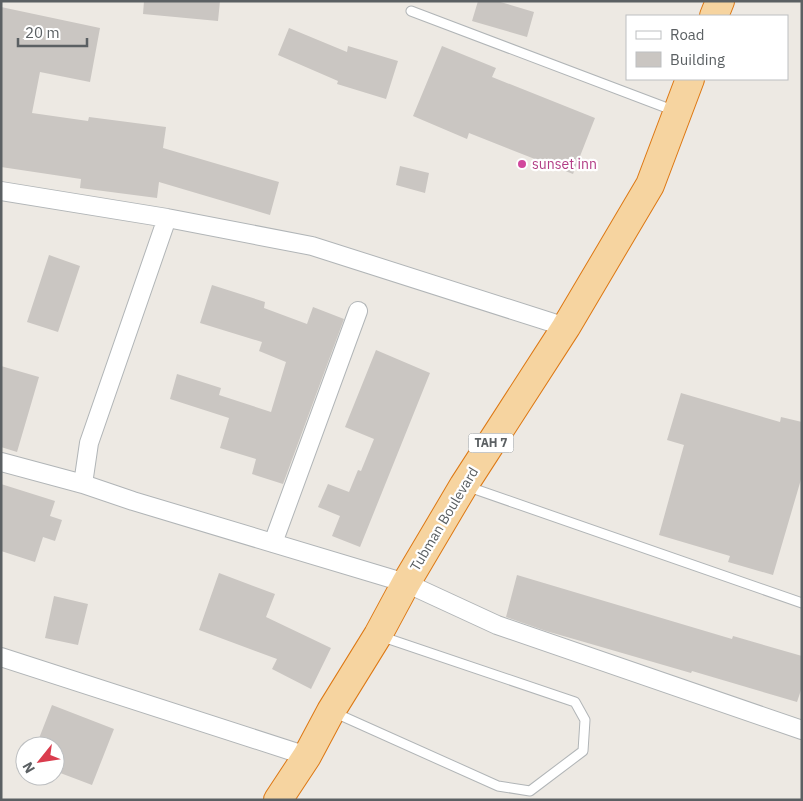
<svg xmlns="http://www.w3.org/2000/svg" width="803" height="801" viewBox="0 0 803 801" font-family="'IBM Plex Sans',sans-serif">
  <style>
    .building { fill: #cac6c2 }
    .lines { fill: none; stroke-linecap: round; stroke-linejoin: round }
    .service-casing { stroke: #b1b5b7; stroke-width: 11 }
    .minor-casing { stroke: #b1b5b7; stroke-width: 20 }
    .trunk-casing { stroke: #dd7813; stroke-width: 30 }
    .service { stroke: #fff; stroke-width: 9 }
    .minor { stroke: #fff; stroke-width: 18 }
    .trunk { stroke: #f6d4a0; stroke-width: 28 }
    .hotel-dot { fill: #d1479c; stroke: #fff; stroke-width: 2 }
    .labels { text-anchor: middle; stroke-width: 4.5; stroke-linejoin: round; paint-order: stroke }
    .shield { fill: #fff; stroke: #8c9092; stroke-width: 1 }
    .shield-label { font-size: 12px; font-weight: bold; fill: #5b6063 }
    .hotel-label { font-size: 14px; fill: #b23c85; stroke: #fff; text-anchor: start }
    .street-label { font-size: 14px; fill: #5b6063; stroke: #fff }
  </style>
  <rect width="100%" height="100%" fill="#ede9e3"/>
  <path class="building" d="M 144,1 L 220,1 L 218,21 L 143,14 Z
    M 478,1 L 497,1 L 534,12 L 527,37 L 472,21 Z
    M 1,7 L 100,28 L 90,82 L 40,72 L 32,113 L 88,121 L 89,117 L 166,127 L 163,148 L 279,182 L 270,215 L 159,182 L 157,198 L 80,188 L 81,179 L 1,167 Z
    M 289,28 L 347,52 L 348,46 L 398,61 L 386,99 L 337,84 L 338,81 L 278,55 Z
    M 442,46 L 496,68 L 492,77 L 595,118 L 573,174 L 469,133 L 467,139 L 413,116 Z
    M 400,166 L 429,173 L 425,193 L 396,185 Z
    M 49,255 L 80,266 L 58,332 L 27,322 Z
    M 212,285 L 265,302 L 264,308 L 307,324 L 313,307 L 344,319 L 283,484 L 252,474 L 256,459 L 220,448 L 229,418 L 170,399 L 177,374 L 221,388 L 219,395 L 271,412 L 286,362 L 259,351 L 262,342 L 200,323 Z
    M 376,350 L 430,373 L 360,547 L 332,536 L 340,516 L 318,507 L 328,484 L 349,492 L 358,470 L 361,471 L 374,439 L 345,427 Z
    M 1,366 L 39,377 L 17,452 L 1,447 Z
    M 681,393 L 780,422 L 781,417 L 802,422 L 802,476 L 773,575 L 728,562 L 730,556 L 659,535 L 684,445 L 667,440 Z
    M 1,484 L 55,501 L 50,516 L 62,520 L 55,541 L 43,537 L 35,562 L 1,551 Z
    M 219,573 L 275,594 L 266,617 L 331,648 L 311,689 L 272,669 L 277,659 L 199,630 Z
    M 517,575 L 732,639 L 733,636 L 802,656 L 802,687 L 797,702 L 692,671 L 691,673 L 598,646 L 546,631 L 506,617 Z
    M 54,596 L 88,604 L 78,645 L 45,638 Z
    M 52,705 L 114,729 L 92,785 L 55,771 L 55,746 L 36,746 Z"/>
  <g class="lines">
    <defs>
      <path id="service" d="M 411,11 L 675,111
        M 466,486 L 802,603
        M 333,712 L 498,786 L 530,791 L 583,751 L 585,720 L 575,702 L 380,636"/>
      <path id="minor" d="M 1,191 L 167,218 L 312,246 L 566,327
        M 167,218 L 89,443 L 83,484 L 133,501 L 406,583 L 497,625 L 802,730
        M 1,462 L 83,484
        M 273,543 L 358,311
        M 1,657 L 307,756"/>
      <path id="trunk" d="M 714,16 L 720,1
        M 278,800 L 307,756 L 331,711 L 378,635 L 406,583 L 464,485 L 566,327 L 650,185 L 690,79"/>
    </defs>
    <use href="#service" class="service-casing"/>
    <use href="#minor" class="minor-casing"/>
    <use href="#trunk" class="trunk-casing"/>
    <use href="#service" class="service"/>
    <use href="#minor" class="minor"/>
    <use href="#trunk" class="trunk"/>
  </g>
  <circle class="hotel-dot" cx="522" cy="164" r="5"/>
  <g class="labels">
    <rect class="shield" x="468.5" y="433.5" width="45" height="19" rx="4"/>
    <g class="shield-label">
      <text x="491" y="447">TAH 7</text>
    </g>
    <g class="hotel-label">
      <text x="532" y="169">sunset inn</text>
    </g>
    <g class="street-label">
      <text transform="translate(444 519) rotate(-59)" y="5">Tubman Boulevard</text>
    </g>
  </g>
  <rect width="803" height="801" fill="none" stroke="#5b6063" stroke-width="5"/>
  <rect x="626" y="15" width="162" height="65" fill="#ffffff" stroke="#bdbfc1"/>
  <rect x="636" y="31" width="25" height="8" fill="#ffffff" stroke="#bdbfc1"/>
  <text x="670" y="40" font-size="15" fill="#5b6063">Road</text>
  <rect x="636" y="52" width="25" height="15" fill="#cac6c2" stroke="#bdbfc1"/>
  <text x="670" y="65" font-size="15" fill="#5b6063">Building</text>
  <g transform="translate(40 761) rotate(240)"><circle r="24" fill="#ffffff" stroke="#bdbfc1"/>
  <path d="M0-4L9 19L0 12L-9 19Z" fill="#da3c4d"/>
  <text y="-8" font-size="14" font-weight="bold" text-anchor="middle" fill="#5b6063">N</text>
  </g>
  <path d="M18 38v8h69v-8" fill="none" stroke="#5b6063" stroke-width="2.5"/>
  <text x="25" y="38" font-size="15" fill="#5b6063" stroke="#ffffff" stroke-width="4" paint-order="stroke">20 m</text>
</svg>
